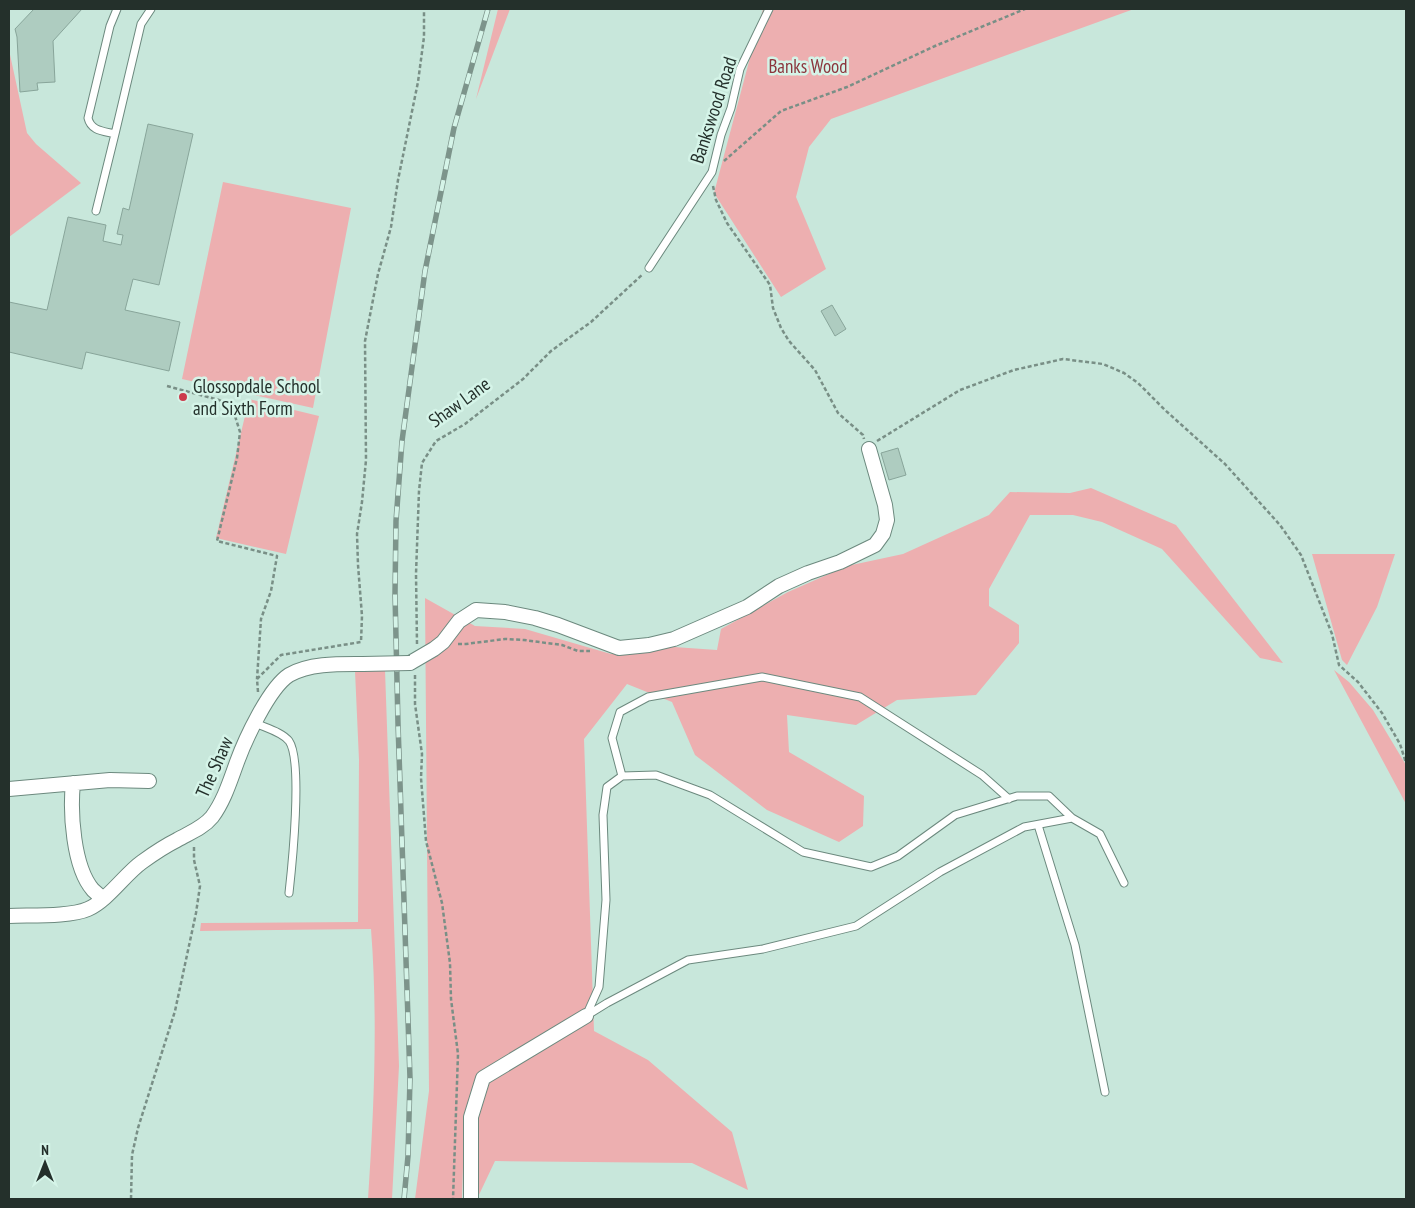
<svg xmlns="http://www.w3.org/2000/svg" width="1415" height="1208" viewBox="0 0 1415 1208" font-family="'PT Sans Narrow',sans-serif">
  <style>
    .green { fill: #edafb0 }
    .building { fill: #aeccc0; stroke: #88a59a }
    .lines { fill: none; stroke-linecap: round; stroke-linejoin: round }
    .lane-casing { stroke: #6c897e; stroke-width: 9 }
    .street-casing { stroke: #6c897e; stroke-width: 16 }
    .path { stroke: #798f86; stroke-width: 2.5; stroke-dasharray: 4 2.5; stroke-linecap: butt }
    .lane { stroke: #fff; stroke-width: 7 }
    .street { stroke: #fff; stroke-width: 14 }
    .rail-casing { stroke: #7d948b; stroke-width: 5.5 }
    .rail { stroke: #d5f4e8; stroke-width: 4; stroke-dasharray: 11; stroke-linecap: butt }
    .street-bridge-casing { stroke: #6c897e; stroke-width: 16; stroke-linecap: butt }
    .street-bridge { stroke: #fff; stroke-width: 14 }
    .poi-dot { fill: #cc3b4d; stroke: #d5f4e8; stroke-width: 2 }
    .labels { text-anchor: middle; stroke-width: 5; stroke-linejoin: round; paint-order: stroke }
    .park-label { font-size: 19px; fill: #8b353c; stroke: #d5f4e8 }
    .street-label { font-size: 19px; fill: #24302b; stroke: #d5f4e8 }
    .poi-label { font-size: 19px; fill: #24302b; stroke: #d5f4e8; text-anchor: start }
  </style>
  <rect width="100%" height="100%" fill="#c8e7db"/>
  <path class="green" d="M 498,9 L 510,9 L 476,99 Z
    M 763,9 L 1134,9 L 831,119 L 809,147 L 796,197 L 826,269 L 781,297 L 714,193 Z
    M 9,50 L 27,133 L 36,144 L 81,183 L 9,237 Z
    M 223,182 L 351,208 L 313,408 L 182,379 Z
    M 249,399 L 319,416 L 286,554 L 216,538 Z
    M 1091,488 L 1176,525 L 1283,663 L 1260,658 L 1162,549 L 1102,522 L 1073,515 L 1030,515 L 989,589 L 989,606 L 1019,625 L 1019,643 L 976,695 L 897,700 L 856,725 L 787,715 L 789,752 L 864,796 L 863,826 L 839,842 L 767,810 L 695,755 L 672,702 L 627,684 L 584,739 L 594,1031 L 648,1060 L 732,1132 L 748,1190 L 692,1163 L 495,1161 L 477,1199 L 463,1167 L 462,1199 L 415,1199 L 429,1091 L 425,598 L 475,626 L 525,629 L 611,654 L 674,647 L 717,650 L 721,629 L 788,592 L 847,566 L 903,554 L 989,515 L 1010,492 L 1070,493 Z
    M 1312,554 L 1395,554 L 1377,607 L 1347,665 L 1342,660 Z
    M 385,670 L 399,1066 L 392,1199 L 368,1199 C 374,1110 378,1019 371,929 L 200,931 L 201,923 L 358,922 L 359,760 L 355,671 Z
    M 1334,670 L 1349,682 L 1373,710 L 1406,765 L 1406,804 Z"/>
  <path class="building" d="M 34,9 L 82,9 L 53,41 L 55,82 L 37,83 L 38,90 L 20,92 L 17,37 L 15,29 Z
    M 148,124 L 193,134 L 159,285 L 133,279 L 125,310 L 180,322 L 169,371 L 86,352 L 82,369 L 9,352 L 9,302 L 47,310 L 68,217 L 106,225 L 103,241 L 121,245 L 123,235 L 117,234 L 123,208 L 129,210 Z
    M 832,305 L 846,329 L 835,336 L 821,311 Z
    M 898,448 L 906,475 L 889,480 L 881,453 Z"/>
  <g class="lines">
    <defs>
      <path id="lane" d="M 115,134 L 141,24 L 151,9
        M 96,211 L 115,134 C 103,131 91,131 88,118 L 110,26 L 117,9
        M 649,268 L 712,172 L 721,135 L 731,108 L 740,69 L 769,9
        M 255,723 C 266,728 282,732 289,741 C 303,761 292,866 289,893
        M 622,776 L 612,738 L 620,712 L 648,697 L 762,677 L 860,697 L 982,775 L 1009,799
        M 1038,825 L 1075,945 L 1105,1092
        M 586,1016 L 599,987 L 606,900 L 603,815 L 607,787 L 622,776 L 656,775 L 710,795 L 803,852 L 871,867 L 898,856 L 955,815 L 1017,796 L 1049,796 L 1072,818
        M 586,1016 L 607,1003 L 688,960 L 763,949 L 856,926 L 940,872 L 1024,827 L 1072,818 L 1100,834 L 1124,883"/>
      <path id="street" d="M 410,663 L 434,649 L 443,642 L 459,621 L 476,610 L 505,612 L 535,618 L 558,625 L 619,648 L 649,645 L 674,639 L 747,607 L 779,586 L 808,573 L 840,562 L 875,545 L 883,534 L 887,520 L 885,505 L 869,449
        M 73,783 C 70,812 73,867 93,890 C 96,893 100,896 103,898
        M 9,789 L 110,780 L 149,781
        M 9,916 C 30,915 70,917 88,909 C 108,900 125,874 142,862 C 153,854 165,846 177,840 C 189,833 203,828 212,817 C 224,801 230,781 237,762 C 245,740 269,688 289,675 C 310,663 340,664 363,664
        M 471,1199 L 471,1117 L 483,1078 L 586,1016"/>
    </defs>
    <use href="#lane" class="lane-casing"/>
    <use href="#street" class="street-casing"/>
    <path class="path" d="M 724,161 L 781,111 L 847,87 L 935,46 L 1025,9
      M 713,186 L 716,200 L 727,223 L 770,285 L 773,308 L 781,328 L 789,341 L 815,370 L 838,413 L 863,435 L 864,439
      M 167,386 L 219,400 L 229,405 L 235,416 L 240,432 L 237,458 L 217,541 L 277,556 L 271,591 L 261,619 L 257,679
      M 877,441 L 960,390 L 1014,370 L 1063,359 L 1103,364 L 1124,373 L 1138,383 L 1165,410 L 1225,464 L 1280,525 L 1301,555 L 1332,634 L 1339,665 L 1358,682 L 1382,713 L 1400,744 L 1406,763
      M 417,644 L 416,574 L 419,491 L 422,463 L 436,441 L 465,424 L 523,379 L 551,351 L 591,322 L 643,274
      M 458,644 L 466,644 L 505,639 L 524,640 L 562,645 L 578,651 L 590,651
      M 415,675 L 415,704 L 422,754 L 421,778 L 426,841 L 442,903 L 450,963 L 451,999 L 458,1054 L 453,1199
      M 258,692 L 257,679 L 281,655 L 361,642 L 362,616 L 358,565 L 357,534 L 362,502 L 366,460 L 365,341 L 378,274 L 391,227 L 398,180 L 418,82 L 424,37 L 424,9
      M 131,1199 L 132,1155 L 138,1128 L 175,1011 L 196,913 L 200,886 L 194,860 L 194,845"/>
    <use href="#lane" class="lane"/>
    <use href="#street" class="street"/>
    <defs>
      <path id="rail" d="M 404,1199 L 408,1156 L 410,1078 L 398,724 L 395,594 L 396,521 L 402,441 L 425,271 L 454,128 L 488,9"/>
    </defs>
    <use href="#rail" class="rail-casing"/>
    <use href="#rail" class="rail"/>
    <defs>
      <path id="street-bridge" d="M 363,664 L 410,663"/>
    </defs>
    <use href="#street-bridge" class="street-bridge-casing"/>
    <use href="#street-bridge" class="street-bridge"/>
  </g>
  <circle class="poi-dot" cx="183" cy="397" r="5"/>
  <g class="labels">
    <g class="park-label">
      <text x="808" y="73">Banks Wood</text>
    </g>
    <g class="street-label">
      <text transform="translate(713 110) rotate(-72)" y="7">Bankswood Road</text>
      <text transform="translate(459 402) rotate(-36)" y="7">Shaw Lane</text>
      <text transform="translate(214 767) rotate(-66)" y="7">The Shaw</text>
    </g>
    <g class="poi-label">
      <text x="193" y="393">Glossopdale School<tspan x="193" dy="22">and Sixth Form</tspan></text>
    </g>
  </g>
  <rect width="1415" height="1208" fill="none" stroke="#24302b" stroke-width="20"/>
  <g transform="translate(45 1163)" stroke="#d5f4e8" stroke-width="4" paint-order="stroke">
  <path d="M0-4L9 19L0 12L-9 19Z" fill="#24302b"/>
  <text y="-8" font-size="14" font-weight="bold" text-anchor="middle" fill="#24302b">N</text>
  </g>
</svg>
